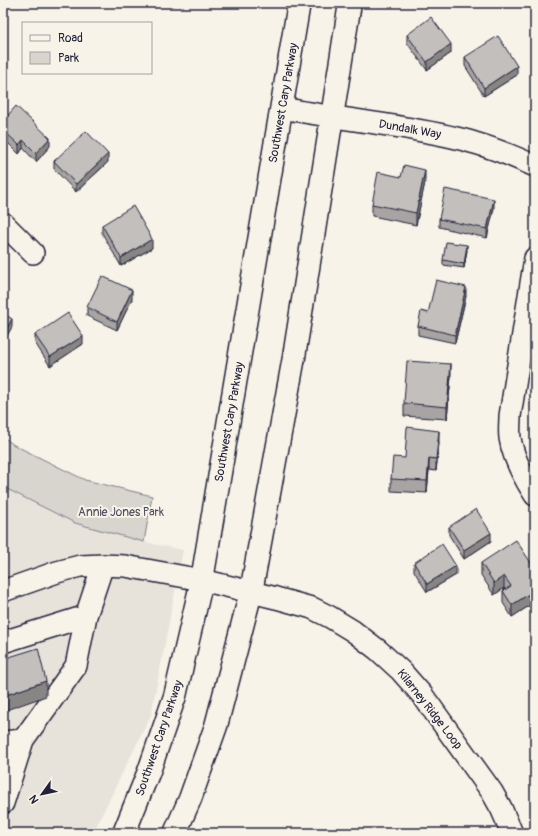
<svg xmlns="http://www.w3.org/2000/svg" width="538" height="836" viewBox="0 0 538 836" font-family="Pangolin,sans-serif">
  <style>
    .built { fill: #e7e3db }
    .green { fill: #d8d5cf; stroke: #7d7c85 }
    .lines { fill: none; stroke-linecap: round; stroke-linejoin: round }
    .minor-casing { stroke: #22223b; stroke-width: 24 }
    .major-casing { stroke: #22223b; stroke-width: 25 }
    .minor { stroke: #f7f3e8; stroke-width: 21 }
    .major { stroke: #f7f3e8; stroke-width: 22 }
    .wall { fill: #a7a4a3; stroke: #22223b }
    .shaded-wall { fill: #888684; stroke: #22223b }
    .building { fill: #c2bfbd; stroke: #22223b }
    .labels { text-anchor: middle; stroke-width: 4; stroke-linejoin: round; paint-order: stroke }
    .street-label { font-size: 12px; fill: #22223b; stroke: #f7f3e8 }
    .park-label { font-size: 12px; fill: #504f60; stroke: #f7f3e8 }
  </style>
  <rect width="100%" height="100%" fill="#f7f3e8"/>
  <filter id="ink" filterUnits="userSpaceOnUse"><feTurbulence type="fractalNoise" baseFrequency=".025" numOctaves="2"/><feDisplacementMap in="SourceGraphic" scale="8" xChannelSelector="R" yChannelSelector="G"/><feConvolveMatrix kernelMatrix="1 2 1 2 8 2 1 2 1" color-interpolation-filters="sRGB"/></filter>
  <g filter="url(#ink)">
    <path class="built" d="M 3,487 L 75,523 L 144,542 L 183,550 L 151,715 L 93,833 L 3,833 Z"/>
    <path class="green" d="M 3,437 L 14,445 L 85,480 L 152,496 L 144,542 L 75,523 L 3,487 Z"/>
    <g class="lines">
      <defs>
        <path id="minor" d="M 282,108 C 323,116 365,121 406,128 C 429,132 453,136 475,143 C 496,149 515,157 535,166
          M 3,223 L 33,253
          M 535,258 L 510,416 C 510,423 509,430 510,438 C 513,458 524,478 535,495
          M 3,591 L 57,572 L 80,566 L 103,565 L 125,566 L 202,580 L 276,598 L 312,608 L 330,617 L 353,631 L 378,650 L 401,671 L 423,696 L 492,792 L 501,808 L 512,833
          M 3,642 L 86,616 L 103,565
          M 3,742 L 23,740
          M 3,803 L 23,740 L 76,666 L 86,616"/>
        <path id="major" d="M 124,833 L 149,771 L 175,696 L 202,580 L 299,3
          M 175,833 L 190,799 L 216,726 L 251,592 L 294,357 L 350,3"/>
      </defs>
      <use href="#minor" class="minor-casing"/>
      <use href="#major" class="major-casing"/>
      <use href="#minor" class="minor"/>
      <use href="#major" class="major"/>
    </g>
    <path class="wall" d="M 407,35 L 451,53 L 427,70 L 407,43 Z
      M 465,57 L 517,75 L 484,96 L 465,66 Z
      M 535,59 L 535,80 L 532,78 L 532,66 Z
      M 3,121 L 50,146 L 36,162 L 23,148 L 19,154 L 3,138 Z
      M 54,161 L 108,162 L 76,192 L 54,169 Z
      M 401,177 L 425,182 L 416,225 L 372,216 L 372,204 Z
      M 494,208 L 487,238 L 439,227 L 439,219 Z
      M 102,225 L 152,248 L 121,266 L 102,233 Z
      M 467,250 L 464,268 L 443,265 L 443,260 Z
      M 466,296 L 455,343 L 418,335 L 418,326 L 428,313 Z
      M 132,299 L 117,330 L 87,316 L 87,307 Z
      M 35,335 L 83,344 L 50,366 L 35,343 Z
      M 451,376 L 447,419 L 404,416 L 404,403 Z
      M 439,443 L 436,471 L 429,470 L 427,493 L 391,491 L 391,479 L 405,458 Z
      M 449,527 L 491,541 L 464,559 L 449,535 Z
      M 414,563 L 456,575 L 427,592 L 414,571 Z
      M 481,563 L 535,569 L 535,602 L 512,617 L 503,603 L 503,591 L 505,589 L 504,588 L 494,595 L 481,575 Z"/>
    <path class="shaded-wall" d="M 172,3 L 177,3 L 172,6 Z
      M 451,44 L 451,53 L 427,70 L 427,62 Z
      M 517,66 L 517,75 L 484,96 L 484,88 Z
      M 50,138 L 50,146 L 36,162 L 36,153 Z
      M 23,140 L 23,148 L 19,154 L 19,145 Z
      M 108,154 L 108,162 L 76,192 L 76,184 Z
      M 425,170 L 425,182 L 416,225 L 416,213 Z
      M 494,199 L 494,208 L 487,238 L 487,229 Z
      M 152,239 L 152,248 L 121,266 L 121,258 Z
      M 467,245 L 467,250 L 464,268 L 464,264 Z
      M 466,287 L 466,296 L 455,343 L 455,335 Z
      M 132,290 L 132,299 L 117,330 L 117,322 Z
      M 12,319 L 12,327 L 3,343 L 3,335 Z
      M 83,336 L 83,344 L 50,366 L 50,357 Z
      M 451,364 L 451,376 L 447,419 L 447,407 Z
      M 439,431 L 439,443 L 436,471 L 436,459 Z
      M 429,458 L 429,470 L 427,493 L 427,481 Z
      M 491,533 L 491,541 L 464,559 L 464,550 Z
      M 456,566 L 456,575 L 427,592 L 427,584 Z
      M 504,576 L 504,588 L 494,595 L 494,583 Z
      M 535,590 L 535,602 L 512,617 L 512,605 Z
      M 46,681 L 46,696 L 3,711 L 3,696 Z"/>
    <path class="building" d="M 431,17 L 451,44 L 427,62 L 407,35 Z
      M 498,36 L 517,66 L 484,88 L 465,57 Z
      M 535,59 L 535,68 L 532,66 Z
      M 16,106 L 50,138 L 36,153 L 23,140 L 19,145 L 3,130 L 3,121 Z
      M 86,131 L 108,154 L 76,184 L 54,161 Z
      M 404,165 L 425,170 L 416,213 L 372,204 L 378,172 L 401,177 Z
      M 445,189 L 494,199 L 487,229 L 439,219 Z
      M 133,206 L 152,239 L 121,258 L 102,225 Z
      M 446,242 L 467,245 L 464,264 L 443,260 Z
      M 102,276 L 132,290 L 117,322 L 87,307 Z
      M 436,280 L 466,287 L 455,335 L 418,326 L 421,311 L 428,313 Z
      M 3,313 L 12,319 L 3,335 Z
      M 68,313 L 83,336 L 50,357 L 35,335 Z
      M 407,361 L 451,364 L 447,407 L 404,403 Z
      M 407,427 L 439,431 L 436,459 L 429,458 L 427,481 L 391,479 L 393,457 L 405,458 Z
      M 476,509 L 491,533 L 464,550 L 449,527 Z
      M 516,540 L 535,569 L 535,590 L 512,605 L 503,591 L 511,586 L 504,576 L 494,583 L 481,563 Z
      M 442,544 L 456,566 L 427,584 L 414,563 Z
      M 38,648 L 46,681 L 3,696 L 3,659 Z"/>
  </g>
  <g class="labels">
    <g class="street-label">
      <text transform="translate(283 103) rotate(-80)" y="4">Southwest Cary Parkway</text>
      <text transform="translate(410 129) rotate(10)" y="4">Dundalk Way</text>
      <text transform="translate(229 422) rotate(-80)" y="4">Southwest Cary Parkway</text>
      <text transform="translate(430 709) rotate(52)" y="4">Kilarney Ridge Loop</text>
      <text transform="translate(159 738) rotate(-71)" y="4">Southwest Cary Parkway</text>
    </g>
    <g class="park-label">
      <text x="121" y="516">Annie Jones Park</text>
    </g>
  </g>
  <rect width="538" height="836" fill="none" stroke="#f7f3e8" stroke-width="16"/>
  <rect x="8" y="8" width="522" height="820" fill="none" stroke="#22223b" stroke-width="1.5" filter="url(#ink)"/>
  <rect x="22" y="22" width="130" height="52" fill="#f7f3e8" stroke="#a29fa3"/>
  <rect x="30" y="35" width="20" height="6" fill="#f7f3e8" stroke="#a29fa3"/>
  <text x="58" y="42" font-size="12" fill="#22223b">Road</text>
  <rect x="30" y="52" width="20" height="12" fill="#d8d5cf" stroke="#a29fa3"/>
  <text x="58" y="62" font-size="12" fill="#22223b">Park</text>
  <g transform="translate(42 794) rotate(237)" stroke="#f7f3e8" stroke-width="3" paint-order="stroke">
  <path d="M0-3L7 15L0 10L-7 15Z" fill="#22223b"/>
  <text y="-6" font-size="11" font-weight="bold" text-anchor="middle" fill="#22223b">N</text>
  </g>
</svg>
